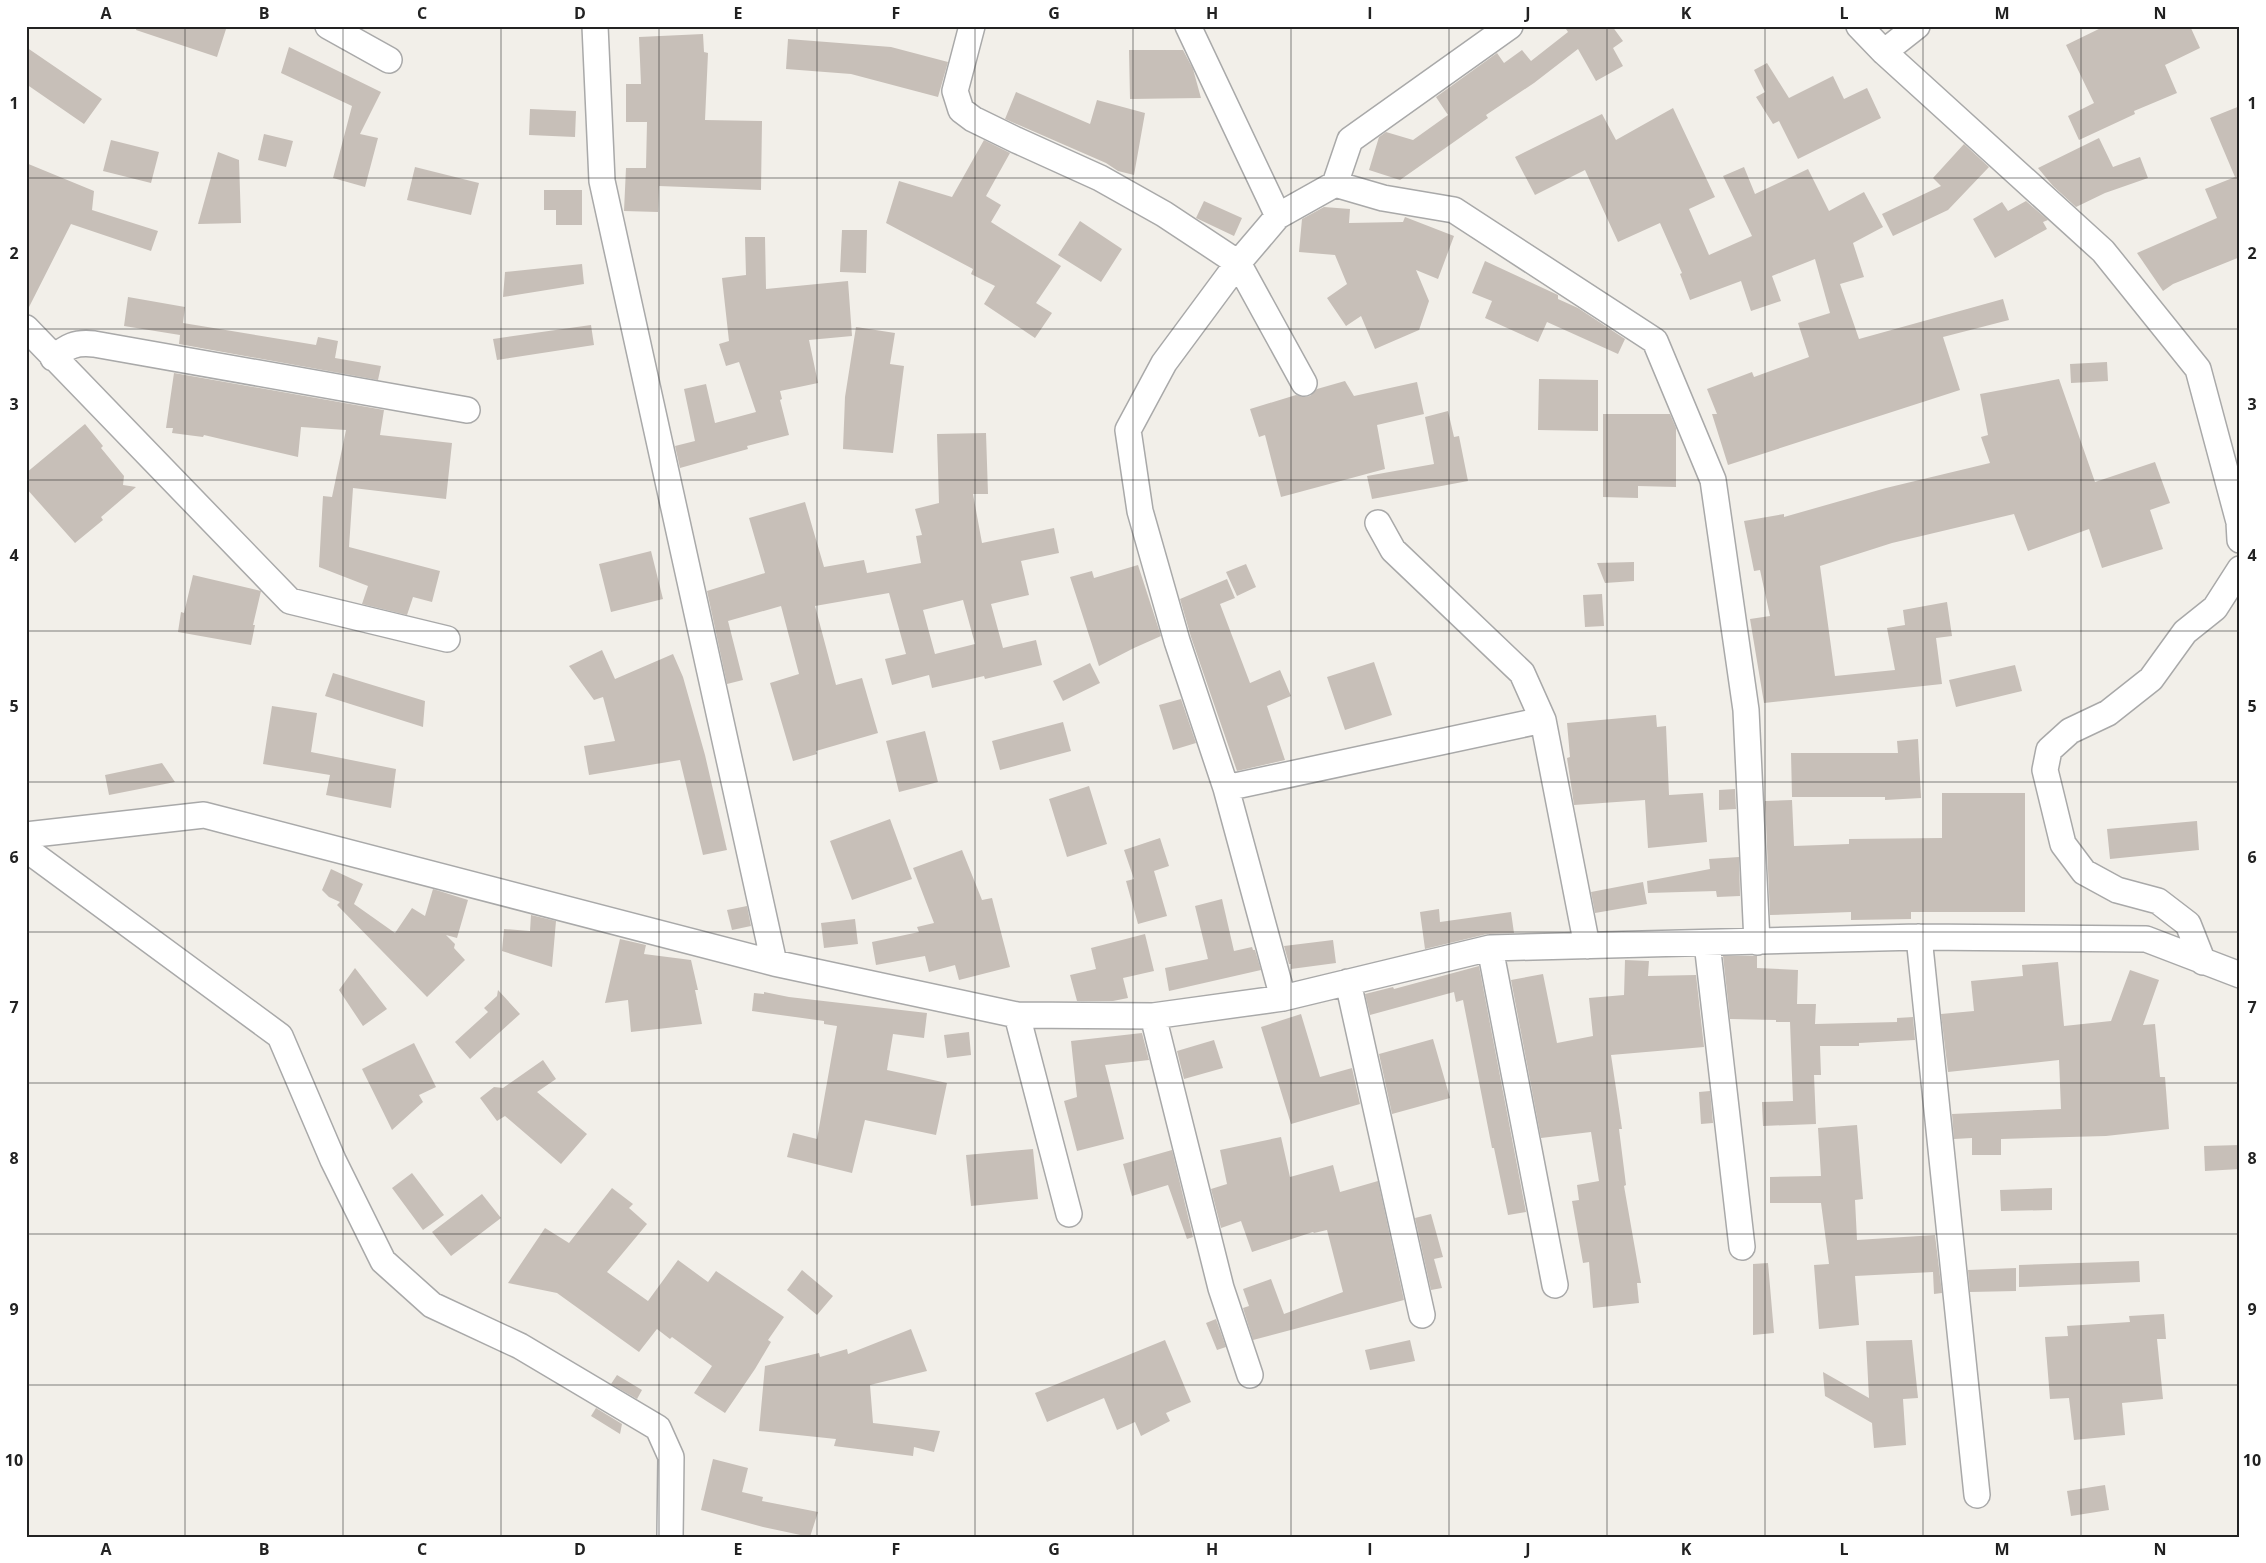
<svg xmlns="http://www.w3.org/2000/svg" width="2266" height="1563" viewBox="0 0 2266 1563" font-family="'Open Sans',sans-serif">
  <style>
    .building { fill: #c7bfb8; fill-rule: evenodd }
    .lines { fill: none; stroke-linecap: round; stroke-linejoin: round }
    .street-casing { stroke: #a9a9a9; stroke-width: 28 }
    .street { stroke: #fff; stroke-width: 25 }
    .grid { fill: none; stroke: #222; stroke-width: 1; stroke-opacity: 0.55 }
    .neatline { fill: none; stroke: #222; stroke-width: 2 }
    .grid-label { font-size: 16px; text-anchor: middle; font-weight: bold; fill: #222 }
  </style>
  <rect width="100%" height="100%" fill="#f2efe9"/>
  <path class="building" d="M 137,26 L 227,26 L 217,57 L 136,30 Z
    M 1564,26 L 1612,26 L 1623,41 L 1613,48 L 1623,66 L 1596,81 L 1578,49 L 1534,83 L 1486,115 L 1488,118 L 1400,180 L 1369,170 L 1379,137 L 1386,132 L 1413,140 L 1448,115 L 1436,97 L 1497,53 L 1504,63 L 1522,50 L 1531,61 L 1568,32 Z
    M 2105,26 L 2190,26 L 2200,48 L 2165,65 L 2177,93 L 2134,111 L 2135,114 L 2079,140 L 2068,116 L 2094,103 L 2066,45 Z
    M 703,34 L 704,52 L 708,53 L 705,120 L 762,121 L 761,190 L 659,186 L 658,212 L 624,211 L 626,168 L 646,168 L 647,122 L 626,122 L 626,84 L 641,84 L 639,37 Z
    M 788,39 L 891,47 L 948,62 L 938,97 L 851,74 L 786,69 Z
    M 26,47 L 102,99 L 84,124 L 26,84 Z
    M 289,47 L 381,92 L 360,134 L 378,138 L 365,187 L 333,178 L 352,106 L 281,73 Z
    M 1129,50 L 1183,50 L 1193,69 L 1201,98 L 1130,99 Z
    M 1767,63 L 1789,98 L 1833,76 L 1844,99 L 1867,88 L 1881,118 L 1798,159 L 1779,121 L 1773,124 L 1756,97 L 1765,92 L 1754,70 Z
    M 1016,92 L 1090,124 L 1097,100 L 1145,113 L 1134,175 L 1118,171 L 1106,163 L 1005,119 Z
    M 2240,106 L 2240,257 L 2173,284 L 2163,291 L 2137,253 L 2217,218 L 2205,189 L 2235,177 L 2210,118 Z
    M 1673,108 L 1715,197 L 1689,209 L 1709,255 L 1752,236 L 1723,176 L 1744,167 L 1755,194 L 1808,169 L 1829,211 L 1864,192 L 1883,227 L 1853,243 L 1864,277 L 1840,284 L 1859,339 L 2003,299 L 2009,320 L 1943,337 L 1960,390 L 1728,465 L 1712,414 L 1717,414 L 1707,389 L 1752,372 L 1754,377 L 1809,357 L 1798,323 L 1830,313 L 1815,259 L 1772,276 L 1781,301 L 1751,311 L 1741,281 L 1690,300 L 1680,274 L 1682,273 L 1660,223 L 1618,242 L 1585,170 L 1535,195 L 1515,157 L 1602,114 L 1616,140 Z
    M 530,109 L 576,111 L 575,137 L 529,135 Z
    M 264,134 L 293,141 L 286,167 L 258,160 Z
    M 2099,138 L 2113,167 L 2140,157 L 2148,178 L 2105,193 L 2076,207 L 2053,186 L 2038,168 Z
    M 111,140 L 159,152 L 151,183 L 103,171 Z
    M 984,140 L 1010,153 L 986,196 L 1001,205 L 991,222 L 1061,266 L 1036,303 L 1052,313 L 1035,338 L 984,304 L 995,286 L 971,274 L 973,269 L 886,223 L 899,181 L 952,197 Z
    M 1964,144 L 1989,167 L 1948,210 L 1893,236 L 1882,214 L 1941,186 L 1933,178 Z
    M 218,152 L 239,160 L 241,223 L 198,224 Z
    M 26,163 L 94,191 L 92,210 L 158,231 L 151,251 L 71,224 L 26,313 Z
    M 415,167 L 479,183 L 471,215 L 407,200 Z
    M 544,190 L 582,190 L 582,225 L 556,225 L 556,210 L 544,210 Z
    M 1204,201 L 1242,218 L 1234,236 L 1196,218 Z
    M 2026,201 L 2048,220 L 2043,222 L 2047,229 L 1995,258 L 1973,219 L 2002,202 L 2008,211 Z
    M 1324,207 L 1350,209 L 1349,223 L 1403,222 L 1405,217 L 1454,236 L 1438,279 L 1416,270 L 1429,301 L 1419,330 L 1375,349 L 1361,316 L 1346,326 L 1327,298 L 1347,284 L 1335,255 L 1299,252 L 1302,219 Z
    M 1080,221 L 1122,249 L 1101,282 L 1058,255 Z
    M 842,230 L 867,230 L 866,273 L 840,272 Z
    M 745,237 L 765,237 L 766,289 L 848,281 L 852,336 L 809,340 L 818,383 L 780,391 L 782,399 L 780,400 L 789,435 L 747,446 L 748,449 L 680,468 L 675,446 L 695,441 L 684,389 L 706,384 L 715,423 L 756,412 L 739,362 L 726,366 L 719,344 L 729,341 L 722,278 L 746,275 Z
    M 1485,261 L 1558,295 L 1558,299 L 1578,308 L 1625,339 L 1618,354 L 1547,322 L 1538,342 L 1485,318 L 1492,301 L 1472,293 Z
    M 582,264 L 584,284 L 503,297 L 505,272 Z
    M 128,297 L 185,307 L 183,323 L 316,345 L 318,337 L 338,341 L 335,358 L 381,366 L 378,380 L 179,344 L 180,335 L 124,326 Z
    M 591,325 L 594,345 L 497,360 L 493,339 Z
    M 856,327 L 895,333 L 890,364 L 904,366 L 893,453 L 843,449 L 845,397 Z
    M 2107,362 L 2108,381 L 2071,383 L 2070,364 Z
    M 174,373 L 384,410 L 380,435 L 452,443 L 446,499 L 353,488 L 349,547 L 440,571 L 432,602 L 413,597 L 407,615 L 362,604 L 368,586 L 319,567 L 323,496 L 332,497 L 346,430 L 301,427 L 298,457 L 204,435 L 203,437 L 172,433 L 173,428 L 166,428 Z
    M 1539,379 L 1598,380 L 1598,431 L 1538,430 Z
    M 2059,379 L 2095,482 L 2155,462 L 2170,503 L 2150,510 L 2163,549 L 2102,568 L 2089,529 L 2028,551 L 2014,514 L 1892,543 L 1820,566 L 1835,676 L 1895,670 L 1887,628 L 1905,625 L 1903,610 L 1947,602 L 1952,636 L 1936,638 L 1942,684 L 1764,703 L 1750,619 L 1770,616 L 1760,570 L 1754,571 L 1744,521 L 1784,514 L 1784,517 L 1886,488 L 1990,463 L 1981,437 L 1988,435 L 1980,394 Z
    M 1345,381 L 1354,396 L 1417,382 L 1424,414 L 1377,425 L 1385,469 L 1281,497 L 1265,435 L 1259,437 L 1250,409 L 1296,395 L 1303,397 L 1310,396 L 1317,389 Z
    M 1448,411 L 1454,437 L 1459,436 L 1468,481 L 1372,499 L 1367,476 L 1434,464 L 1425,417 Z
    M 1603,414 L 1670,414 L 1676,428 L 1676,487 L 1638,486 L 1638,498 L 1603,497 Z
    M 85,424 L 103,446 L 101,448 L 124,476 L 123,485 L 136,487 L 101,517 L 103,520 L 75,543 L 26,488 L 26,473 Z
    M 986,433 L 988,494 L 973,494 L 982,543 L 1054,528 L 1059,553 L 1021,561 L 1029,595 L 991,604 L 1003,648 L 1036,640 L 1042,665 L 985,679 L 984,676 L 932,688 L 929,675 L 892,685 L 885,659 L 906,654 L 889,593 L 815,606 L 836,685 L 862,678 L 878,733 L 816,751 L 817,754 L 793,761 L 770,683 L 799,674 L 781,606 L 728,621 L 743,680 L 727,684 L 707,591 L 765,573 L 749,518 L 805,502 L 824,567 L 864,560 L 867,573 L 921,563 L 916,536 L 922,535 L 915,509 L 939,503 L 937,434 ZM 963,600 L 975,644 L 935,654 L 923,610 Z
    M 651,551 L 663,599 L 611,612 L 599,564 Z
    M 1634,562 L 1634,581 L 1605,583 L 1597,563 Z
    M 1246,564 L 1256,587 L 1237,596 L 1226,572 Z
    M 1138,565 L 1161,636 L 1134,648 L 1099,666 L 1070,577 L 1092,571 L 1094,578 Z
    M 193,575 L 261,591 L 253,625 L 255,625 L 251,645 L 178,632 L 181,612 L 184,613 Z
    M 1227,579 L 1235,598 L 1220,604 L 1250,683 L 1280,670 L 1291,696 L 1267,706 L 1285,760 L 1237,771 L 1191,637 L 1180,599 Z
    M 1602,594 L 1604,626 L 1585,627 L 1583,595 Z
    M 602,650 L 615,679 L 673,654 L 683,677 L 705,755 L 727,850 L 703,855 L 680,760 L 589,775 L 584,746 L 615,741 L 603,697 L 594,700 L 569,666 Z
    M 1374,662 L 1392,715 L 1345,730 L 1327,677 Z
    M 1090,663 L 1100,683 L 1063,701 L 1053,681 Z
    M 2015,665 L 2022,691 L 1956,707 L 1949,680 Z
    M 333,673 L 425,701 L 423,727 L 325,696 Z
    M 1181,699 L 1196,743 L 1173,750 L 1159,705 Z
    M 272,706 L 317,713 L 311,752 L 396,769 L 391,808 L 326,795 L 330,775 L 263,764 Z
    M 1656,715 L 1657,727 L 1666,726 L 1669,795 L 1703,793 L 1707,842 L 1648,848 L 1645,800 L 1574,805 L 1567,758 L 1570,757 L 1567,723 Z
    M 1063,722 L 1071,751 L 1000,770 L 992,741 Z
    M 925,731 L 938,782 L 899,792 L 886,741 Z
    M 1918,739 L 1921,798 L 1885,800 L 1885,797 L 1792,797 L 1791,753 L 1898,753 L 1897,741 Z
    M 162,763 L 175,782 L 109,795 L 105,775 Z
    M 1089,786 L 1107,844 L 1067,857 L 1049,799 Z
    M 1735,789 L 1736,809 L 1719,810 L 1719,790 Z
    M 1942,793 L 2025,793 L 2025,912 L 1911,912 L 1911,919 L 1851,920 L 1851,912 L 1770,915 L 1765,801 L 1792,800 L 1794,846 L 1849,844 L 1849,839 L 1942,838 Z
    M 890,819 L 912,879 L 852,900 L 830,841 Z
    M 2197,821 L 2199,850 L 2110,859 L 2107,829 Z
    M 1160,838 L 1169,866 L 1154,871 L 1167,916 L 1138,924 L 1126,881 L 1134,879 L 1124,850 Z
    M 962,850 L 982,900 L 992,898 L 1010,967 L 959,980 L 955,965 L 929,972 L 925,956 L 876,965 L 872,942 L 919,932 L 917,927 L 934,923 L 913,868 Z
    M 1739,857 L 1740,896 L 1717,897 L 1716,891 L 1648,893 L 1647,881 L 1710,869 L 1709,859 Z
    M 331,869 L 363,884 L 354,904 L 395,933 L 412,908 L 425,916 L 433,889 L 468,900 L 457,938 L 446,935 L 455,944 L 454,948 L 465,960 L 427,997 L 337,905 L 340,902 L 329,897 L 322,890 Z
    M 1643,882 L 1647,904 L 1595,913 L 1591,892 Z
    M 1222,899 L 1234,951 L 1252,947 L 1253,950 L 1255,950 L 1261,970 L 1169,991 L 1165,968 L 1208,959 L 1195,906 Z
    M 747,906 L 751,926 L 732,930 L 727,910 Z
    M 1439,909 L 1440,922 L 1511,912 L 1514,933 L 1487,934 L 1425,949 L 1420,912 Z
    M 531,915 L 556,921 L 552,967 L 502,951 L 504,929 L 530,931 Z
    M 855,919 L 858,944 L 824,948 L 821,923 Z
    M 1145,934 L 1154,971 L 1123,978 L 1128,998 L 1113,1001 L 1077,1001 L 1070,975 L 1096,969 L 1091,948 Z
    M 620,939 L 646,945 L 644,954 L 691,960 L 698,990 L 695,990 L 702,1024 L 631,1032 L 628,1000 L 605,1003 Z
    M 1333,940 L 1336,963 L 1291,969 L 1291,964 L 1289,964 L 1284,946 Z
    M 1723,956 L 1757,956 L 1757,968 L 1798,970 L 1797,1004 L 1816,1004 L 1815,1024 L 1897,1022 L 1897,1018 L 1913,1017 L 1915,1040 L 1859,1043 L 1859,1046 L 1820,1046 L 1821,1075 L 1814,1075 L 1816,1124 L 1763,1126 L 1762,1102 L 1793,1101 L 1790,1022 L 1776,1022 L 1776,1020 L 1730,1019 Z
    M 1625,960 L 1649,961 L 1648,976 L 1696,975 L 1704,1047 L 1611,1055 L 1622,1129 L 1619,1129 L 1626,1185 L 1624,1186 L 1641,1283 L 1637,1283 L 1639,1303 L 1593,1308 L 1589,1262 L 1583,1263 L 1572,1201 L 1579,1200 L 1577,1185 L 1599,1181 L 1591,1132 L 1541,1138 L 1511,980 L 1543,974 L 1557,1043 L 1593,1036 L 1589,998 L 1624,995 Z
    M 2058,962 L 2064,1026 L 2111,1021 L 2130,970 L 2159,980 L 2143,1025 L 2155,1024 L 2160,1077 L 2165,1077 L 2169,1129 L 2106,1136 L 2001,1139 L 2001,1155 L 1972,1155 L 1972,1138 L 1954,1139 L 1952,1114 L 2061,1109 L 2059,1060 L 1948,1072 L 1941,1014 L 1974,1011 L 1971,981 L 2023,976 L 2022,965 Z
    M 1479,966 L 1526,1212 L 1508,1215 L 1494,1148 L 1492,1148 L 1463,1000 L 1456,1002 L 1454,992 L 1370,1015 L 1365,994 L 1393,987 L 1394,989 Z
    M 355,968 L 387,1009 L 363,1026 L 339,990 Z
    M 498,990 L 520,1014 L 470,1059 L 455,1042 L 488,1012 L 484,1008 L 497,996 Z
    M 764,992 L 789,997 L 927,1013 L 924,1038 L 893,1034 L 887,1070 L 947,1083 L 936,1135 L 865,1120 L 852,1173 L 787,1157 L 793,1133 L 817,1139 L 837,1026 L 824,1024 L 824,1021 L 752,1011 L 754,993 L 764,994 Z
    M 1301,1014 L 1320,1077 L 1352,1068 L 1360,1104 L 1291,1124 L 1261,1027 Z
    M 969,1032 L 971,1055 L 947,1058 L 944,1035 Z
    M 1142,1033 L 1149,1060 L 1105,1065 L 1124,1139 L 1077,1151 L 1064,1101 L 1077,1097 L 1071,1041 Z
    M 1433,1039 L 1450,1098 L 1392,1114 L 1379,1054 Z
    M 1214,1040 L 1223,1068 L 1184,1079 L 1177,1051 Z
    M 414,1043 L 436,1087 L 419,1095 L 423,1102 L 392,1130 L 362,1069 Z
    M 543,1060 L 556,1079 L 537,1092 L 587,1134 L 561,1164 L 505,1116 L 497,1121 L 480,1098 L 494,1087 L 503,1088 Z
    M 1710,1091 L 1713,1123 L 1701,1124 L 1699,1092 Z
    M 1857,1125 L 1863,1199 L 1855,1200 L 1857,1240 L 1935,1235 L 1942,1293 L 1934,1294 L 1933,1272 L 1855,1276 L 1859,1325 L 1819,1329 L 1814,1265 L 1829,1264 L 1821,1203 L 1770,1203 L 1770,1177 L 1821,1176 L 1818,1128 Z
    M 1281,1137 L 1290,1177 L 1333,1165 L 1340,1192 L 1378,1181 L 1404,1300 L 1253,1340 L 1243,1308 L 1249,1306 L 1243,1289 L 1271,1279 L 1284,1314 L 1343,1292 L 1327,1230 L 1314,1233 L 1313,1232 L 1252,1252 L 1241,1221 L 1221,1228 L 1211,1189 L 1227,1184 L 1220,1150 Z
    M 2240,1145 L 2240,1169 L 2205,1171 L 2204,1146 Z
    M 1033,1149 L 1038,1199 L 971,1206 L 966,1155 Z
    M 1172,1150 L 1193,1237 L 1187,1239 L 1168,1185 L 1132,1196 L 1123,1164 Z
    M 412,1173 L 444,1215 L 423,1230 L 392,1188 Z
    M 612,1188 L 633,1204 L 629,1208 L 647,1224 L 607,1272 L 648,1301 L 678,1260 L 708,1282 L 716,1271 L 784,1317 L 768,1340 L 771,1342 L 755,1369 L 725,1413 L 694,1393 L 712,1366 L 672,1337 L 670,1339 L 657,1329 L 639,1352 L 557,1293 L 508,1283 L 545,1228 L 569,1243 Z
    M 2052,1188 L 2052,1210 L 2001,1211 L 2000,1190 Z
    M 482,1194 L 501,1218 L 451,1256 L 432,1232 Z
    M 1431,1214 L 1443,1257 L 1434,1259 L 1442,1288 L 1431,1290 L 1415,1218 Z
    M 2139,1261 L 2140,1282 L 2019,1287 L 2019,1265 Z
    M 1768,1263 L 1774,1333 L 1753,1335 L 1753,1264 Z
    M 2016,1268 L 2016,1291 L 1970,1292 L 1968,1270 Z
    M 802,1270 L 833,1296 L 817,1315 L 787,1290 Z
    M 2164,1314 L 2166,1339 L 2157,1339 L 2163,1399 L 2122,1403 L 2125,1435 L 2074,1440 L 2069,1398 L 2050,1399 L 2045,1337 L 2068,1336 L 2067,1326 L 2130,1322 L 2129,1316 Z
    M 1216,1319 L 1226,1347 L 1217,1350 L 1206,1323 Z
    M 911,1329 L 927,1371 L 870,1385 L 873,1423 L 940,1431 L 934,1452 L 914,1447 L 913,1456 L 834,1446 L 836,1439 L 759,1431 L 765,1366 L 819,1353 L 820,1357 L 847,1349 L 848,1354 Z
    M 1165,1340 L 1191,1402 L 1166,1413 L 1170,1421 L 1141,1436 L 1135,1422 L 1117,1430 L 1104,1398 L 1047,1422 L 1035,1393 Z
    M 1410,1340 L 1415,1361 L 1370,1370 L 1365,1350 Z
    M 1912,1340 L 1918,1398 L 1903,1399 L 1906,1445 L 1874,1448 L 1872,1423 L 1825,1396 L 1823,1372 L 1869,1398 L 1866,1341 Z
    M 617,1375 L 642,1390 L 637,1399 L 611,1384 Z
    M 596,1408 L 622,1424 L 620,1434 L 591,1416 Z
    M 713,1459 L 748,1468 L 742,1492 L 763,1497 L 762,1501 L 818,1512 L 810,1537 L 763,1527 L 701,1510 Z
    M 2105,1485 L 2109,1510 L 2071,1516 L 2067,1491 Z"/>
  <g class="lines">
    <defs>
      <path id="street" d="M 328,26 L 389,60
        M 595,26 L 602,181 L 774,963
        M 972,26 L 955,91 L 961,110 L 973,119 L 1016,140 L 1100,178 L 1164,214 L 1238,263 L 1304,383
        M 1188,26 L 1278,216
        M 1859,26 L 1884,52 L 2103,251 L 2198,369 L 2239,522 L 2240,540
        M 1884,52 L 1917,26
        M 1335,184 L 1350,140 L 1510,26
        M 26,328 L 290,601 L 447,639
        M 53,358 C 68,346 75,342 94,344 L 467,410
        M 1378,523 L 1393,550 L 1522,673 L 1543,720 L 1587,946
        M 1226,788 L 1543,720
        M 26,835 L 204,815 L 774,963 L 1017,1015 L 1153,1016 L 1283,998 L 1490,948 L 1919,937 L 2146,939 L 2240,975
        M 26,849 L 280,1036 L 333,1160 L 383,1261 L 432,1305 L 520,1346 L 658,1428 L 671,1457 L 670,1537
        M 1919,937 L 1977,1495
        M 1707,943 L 1742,1247
        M 1490,948 L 1555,1285
        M 2203,962 L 2188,924 L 2158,901 L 2117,890 L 2084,872 L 2063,844 L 2045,770 L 2049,750 L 2070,731 L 2108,713 L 2151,679 L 2185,632 L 2215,608 L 2240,569
        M 1348,982 L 1422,1315
        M 1283,998 L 1226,788 L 1177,641 L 1140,511 L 1128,430 L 1164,363 L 1238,263 L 1278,216 L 1335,184 L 1383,198 L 1454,210 L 1655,341 L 1713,480 L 1746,710 L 1757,942
        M 1017,1015 L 1069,1214
        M 1153,1016 L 1221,1288 L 1250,1375"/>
    </defs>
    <use href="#street" class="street-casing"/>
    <use href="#street" class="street"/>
  </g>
  <path class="grid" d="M 185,26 L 185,1537M 343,26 L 343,1537M 501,26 L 501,1537M 659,26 L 659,1537M 817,26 L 817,1537M 975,26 L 975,1537M 1133,26 L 1133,1537M 1291,26 L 1291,1537M 1449,26 L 1449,1537M 1607,26 L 1607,1537M 1765,26 L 1765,1537M 1923,26 L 1923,1537M 2081,26 L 2081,1537M 26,178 L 2240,178M 26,329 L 2240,329M 26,480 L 2240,480M 26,631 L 2240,631M 26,782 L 2240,782M 26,932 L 2240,932M 26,1083 L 2240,1083M 26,1234 L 2240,1234M 26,1385 L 2240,1385"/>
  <rect width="2266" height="1563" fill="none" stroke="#ffffff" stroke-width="55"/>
  <rect x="28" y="28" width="2210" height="1508" class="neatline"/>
  <g class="grid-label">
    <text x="106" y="19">A</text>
    <text x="264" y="19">B</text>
    <text x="422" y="19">C</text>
    <text x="580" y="19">D</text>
    <text x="738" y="19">E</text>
    <text x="896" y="19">F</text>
    <text x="1054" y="19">G</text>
    <text x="1212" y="19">H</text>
    <text x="1370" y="19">I</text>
    <text x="1528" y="19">J</text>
    <text x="1686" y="19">K</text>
    <text x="1844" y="19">L</text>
    <text x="2002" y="19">M</text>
    <text x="2160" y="19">N</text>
    <text x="14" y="109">1</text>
    <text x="2252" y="109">1</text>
    <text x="14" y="259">2</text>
    <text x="2252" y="259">2</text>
    <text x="14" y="410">3</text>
    <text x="2252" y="410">3</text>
    <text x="14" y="561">4</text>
    <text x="2252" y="561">4</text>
    <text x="14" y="712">5</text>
    <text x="2252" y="712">5</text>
    <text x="14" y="863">6</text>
    <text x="2252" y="863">6</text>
    <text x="14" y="1013">7</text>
    <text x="2252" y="1013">7</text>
    <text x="14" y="1164">8</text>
    <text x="2252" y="1164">8</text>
    <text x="14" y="1315">9</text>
    <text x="2252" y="1315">9</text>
    <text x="14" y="1466">10</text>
    <text x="2252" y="1466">10</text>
    <text x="106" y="1555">A</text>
    <text x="264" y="1555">B</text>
    <text x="422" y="1555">C</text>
    <text x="580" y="1555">D</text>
    <text x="738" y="1555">E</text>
    <text x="896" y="1555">F</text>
    <text x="1054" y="1555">G</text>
    <text x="1212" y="1555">H</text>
    <text x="1370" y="1555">I</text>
    <text x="1528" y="1555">J</text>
    <text x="1686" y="1555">K</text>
    <text x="1844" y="1555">L</text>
    <text x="2002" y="1555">M</text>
    <text x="2160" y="1555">N</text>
  </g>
</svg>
